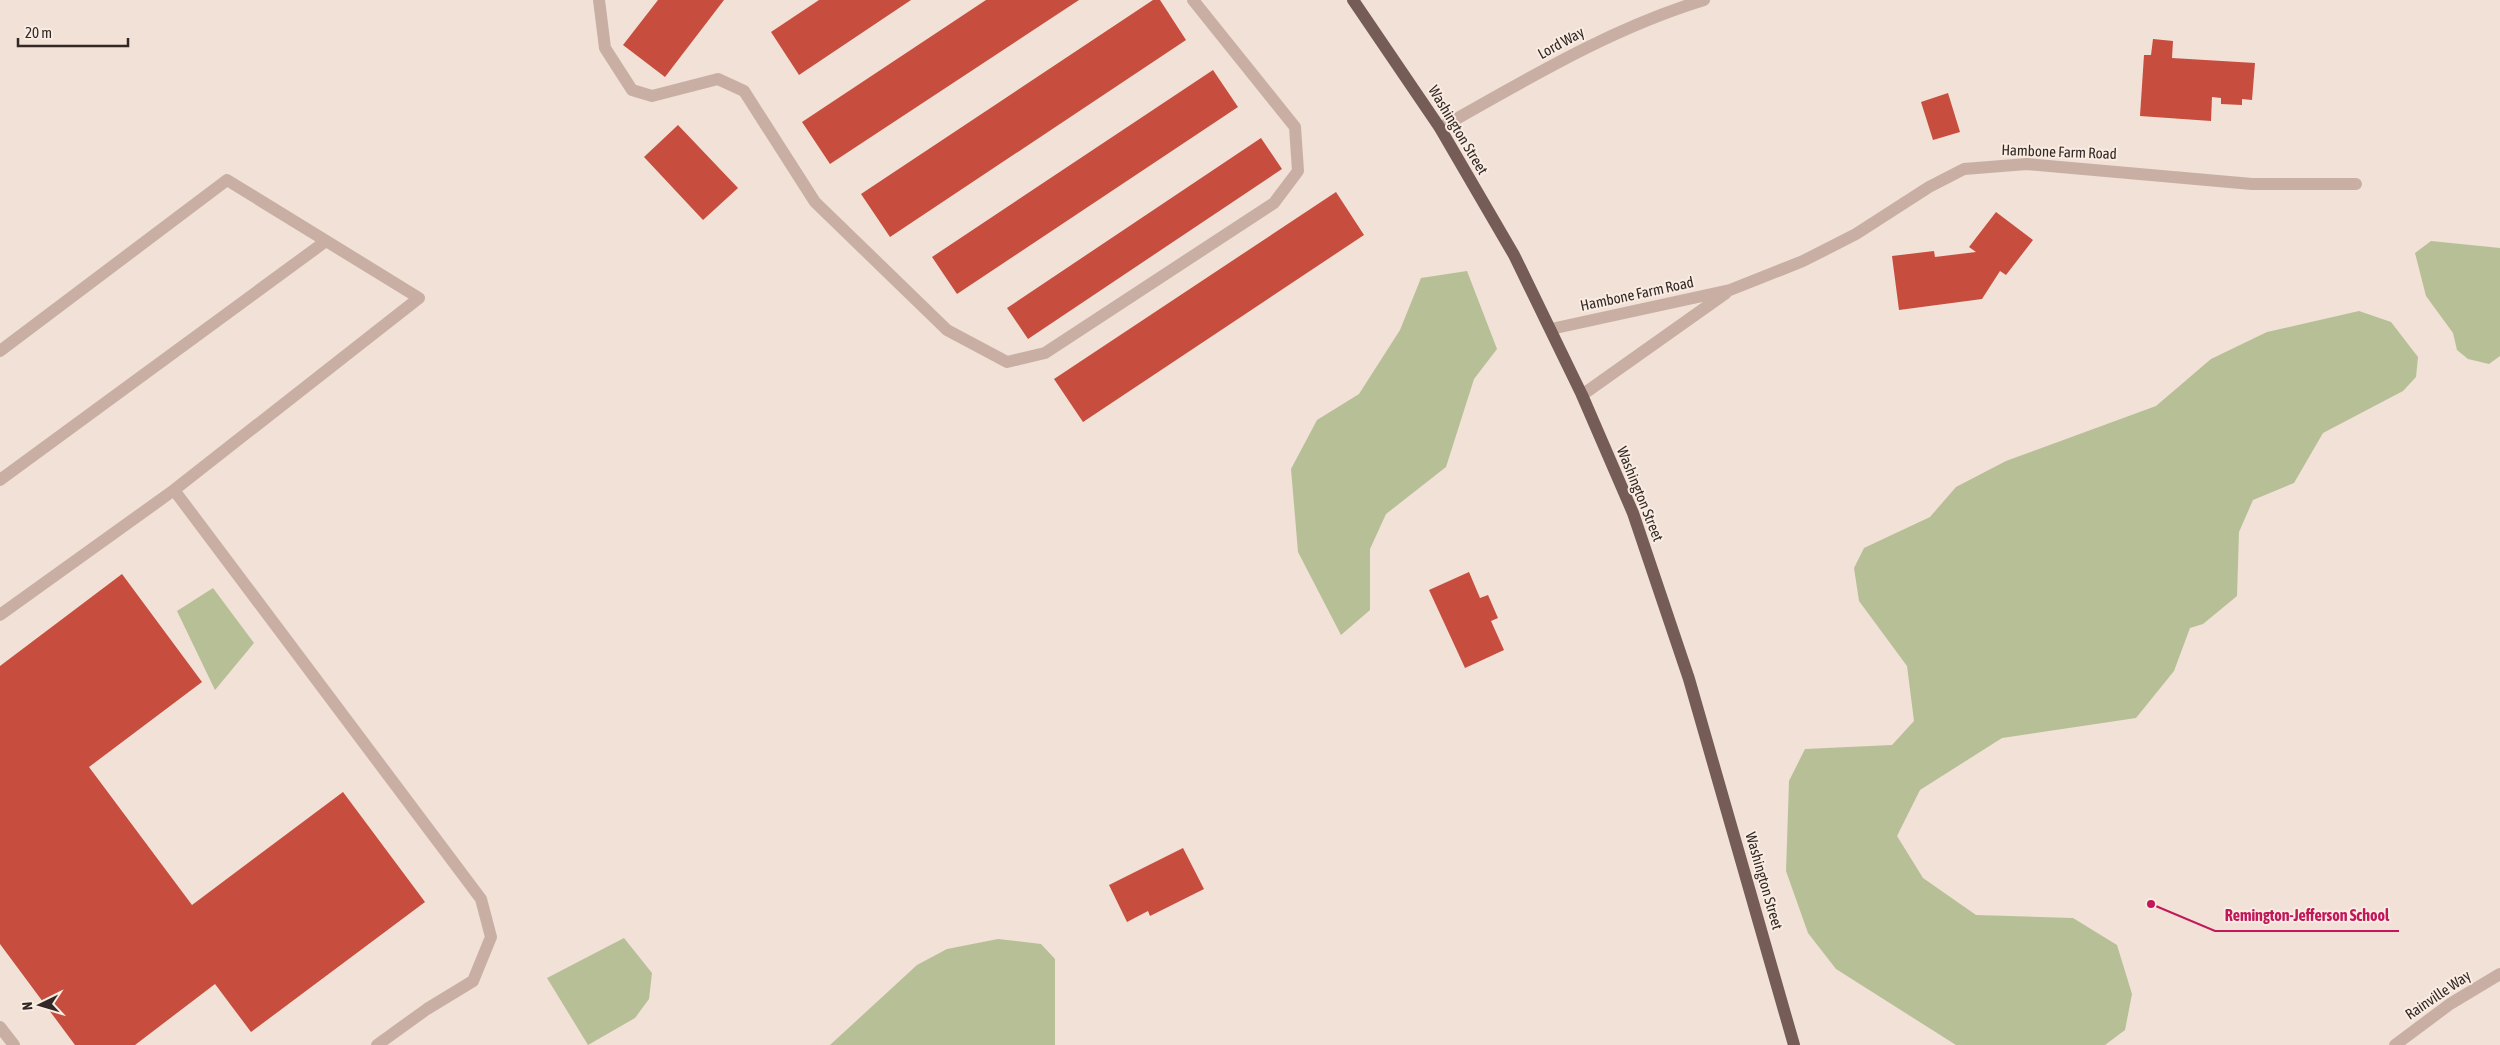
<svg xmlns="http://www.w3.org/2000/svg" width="2500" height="1045" viewBox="0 0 2500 1045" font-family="'Asap Condensed',sans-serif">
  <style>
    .green { fill: #b7bf97 }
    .building { fill: #c74d3e }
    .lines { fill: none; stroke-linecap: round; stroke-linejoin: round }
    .minor { stroke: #c9afa3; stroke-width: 12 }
    .major { stroke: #765c56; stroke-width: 12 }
    .labels { text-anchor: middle; stroke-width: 4; stroke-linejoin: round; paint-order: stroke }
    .street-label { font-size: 15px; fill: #332825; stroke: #f9ece2 }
    .leader { fill: none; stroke: #c2185b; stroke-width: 2 }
    .callout-dot { fill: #c2185b; stroke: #f9ece2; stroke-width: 2 }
    .callout-label { font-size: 16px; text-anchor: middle; font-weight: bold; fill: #c2185b; stroke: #f9ece2; stroke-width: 4; stroke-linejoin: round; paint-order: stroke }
  </style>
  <rect width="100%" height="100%" fill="#f1e1d6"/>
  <path class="green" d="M 2431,241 L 2500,248 L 2500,356 L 2489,364 L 2468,359 L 2457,350 L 2453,333 L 2426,296 L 2415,253 Z
    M 1467,271 L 1497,349 L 1474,379 L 1446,467 L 1386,514 L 1370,549 L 1370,610 L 1341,635 L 1298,552 L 1291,469 L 1317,420 L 1359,394 L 1400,330 L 1421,278 Z
    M 2359,311 L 2391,322 L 2418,357 L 2416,377 L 2403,391 L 2323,433 L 2294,483 L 2253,500 L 2239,532 L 2237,596 L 2203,624 L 2190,628 L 2174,671 L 2136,718 L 2002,738 L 1920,790 L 1897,836 L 1923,878 L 1976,915 L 2073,918 L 2117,945 L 2132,994 L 2125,1030 L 2105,1045 L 1956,1045 L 1836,969 L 1808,933 L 1786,871 L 1789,781 L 1805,749 L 1892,745 L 1914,721 L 1907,666 L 1859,601 L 1854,568 L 1864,548 L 1930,517 L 1956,487 L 2006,461 L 2156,406 L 2211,359 L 2267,332 Z
    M 213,588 L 254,643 L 215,690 L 177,611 Z
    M 624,938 L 652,973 L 649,999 L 635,1018 L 588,1045 L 547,978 Z
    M 998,939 L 1041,944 L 1055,959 L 1055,1045 L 830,1045 L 917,965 L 947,949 Z"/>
  <path class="building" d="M 658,0 L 724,0 L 665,77 L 623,45 Z
    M 819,0 L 911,0 L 799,75 L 771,32 Z
    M 986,0 L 1079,0 L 830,164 L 802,122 Z
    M 1153,0 L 1160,0 L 1186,40 L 890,237 L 861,194 Z
    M 2153,39 L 2173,41 L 2172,58 L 2255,63 L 2252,100 L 2242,99 L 2242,105 L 2221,104 L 2221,98 L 2212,97 L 2211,121 L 2140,116 L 2144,55 L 2151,55 Z
    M 1213,70 L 1238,107 L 957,294 L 932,257 Z
    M 1948,93 L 1960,132 L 1933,140 L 1921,102 Z
    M 678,125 L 738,188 L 703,220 L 644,157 Z
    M 1261,138 L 1282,169 L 1028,339 L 1007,308 Z
    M 1336,192 L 1364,235 L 1083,422 L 1054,379 Z
    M 1996,212 L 2033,240 L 2006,275 L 2000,271 L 1982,299 L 1899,310 L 1892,256 L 1934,251 L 1935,257 L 1976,252 L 1969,247 Z
    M 1469,572 L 1480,598 L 1488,595 L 1498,618 L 1491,621 L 1504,650 L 1465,668 L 1429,590 Z
    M 122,574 L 202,682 L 89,767 L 192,905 L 343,792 L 425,902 L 251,1032 L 215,984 L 135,1045 L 75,1045 L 0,944 L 0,666 Z
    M 1183,848 L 1204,889 L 1150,916 L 1148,911 L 1127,922 L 1109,885 Z"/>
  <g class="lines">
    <path class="minor" d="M 599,0 L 605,48 L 632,90 L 652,96 L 718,79 L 744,91 L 815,202 L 947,330 L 1007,362 L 1045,353 L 1274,203 L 1298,171 L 1295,127 L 1193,0
      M 1440,128 C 1526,80 1609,29 1704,0
      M 1551,329 L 1730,290 L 1803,261 L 1856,234 L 1929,187 L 1964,169 L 2027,164 L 2252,184 L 2356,184
      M 0,351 L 227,180 L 419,298 L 174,490
      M 1582,395 L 1726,293
      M 0,480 L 326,241
      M 0,615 L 174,490 L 481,899 L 491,937 L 473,981 L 427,1009 L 377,1045
      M 0,1027 L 14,1045
      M 2395,1045 L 2450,1004 L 2500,974"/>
    <path class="major" d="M 1353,0 L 1440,128 L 1514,255 L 1582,395 L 1633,513 L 1689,679 L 1794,1045"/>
  </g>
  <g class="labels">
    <g class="street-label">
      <text transform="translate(1561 43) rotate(-29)" y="5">Lord Way</text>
      <text transform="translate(1458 130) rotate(59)" y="5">Washington Street</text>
      <text transform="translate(2059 152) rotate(2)" y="5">Hambone Farm Road</text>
      <text transform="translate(1637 294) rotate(-12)" y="5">Hambone Farm Road</text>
      <text transform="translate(1640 494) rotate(68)" y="5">Washington Street</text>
      <text transform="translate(1764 881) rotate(74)" y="5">Washington Street</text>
      <text transform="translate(2438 995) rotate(-34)" y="5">Rainville Way</text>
    </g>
  </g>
  <path class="leader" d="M2151 904L2215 931H2399"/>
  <circle class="callout-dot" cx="2151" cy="904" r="5"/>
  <g class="callout-label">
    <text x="2307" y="921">Remington-Jefferson School</text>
  </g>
  <g transform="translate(40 1005) rotate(265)" stroke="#f9ece2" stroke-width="4" paint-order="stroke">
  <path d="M0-4L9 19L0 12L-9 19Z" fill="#332825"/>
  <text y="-8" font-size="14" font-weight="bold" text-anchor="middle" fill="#332825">N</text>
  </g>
  <path d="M18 38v8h110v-8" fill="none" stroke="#332825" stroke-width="2.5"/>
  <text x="25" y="38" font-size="15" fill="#332825" stroke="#f9ece2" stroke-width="4" paint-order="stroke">20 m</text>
</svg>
